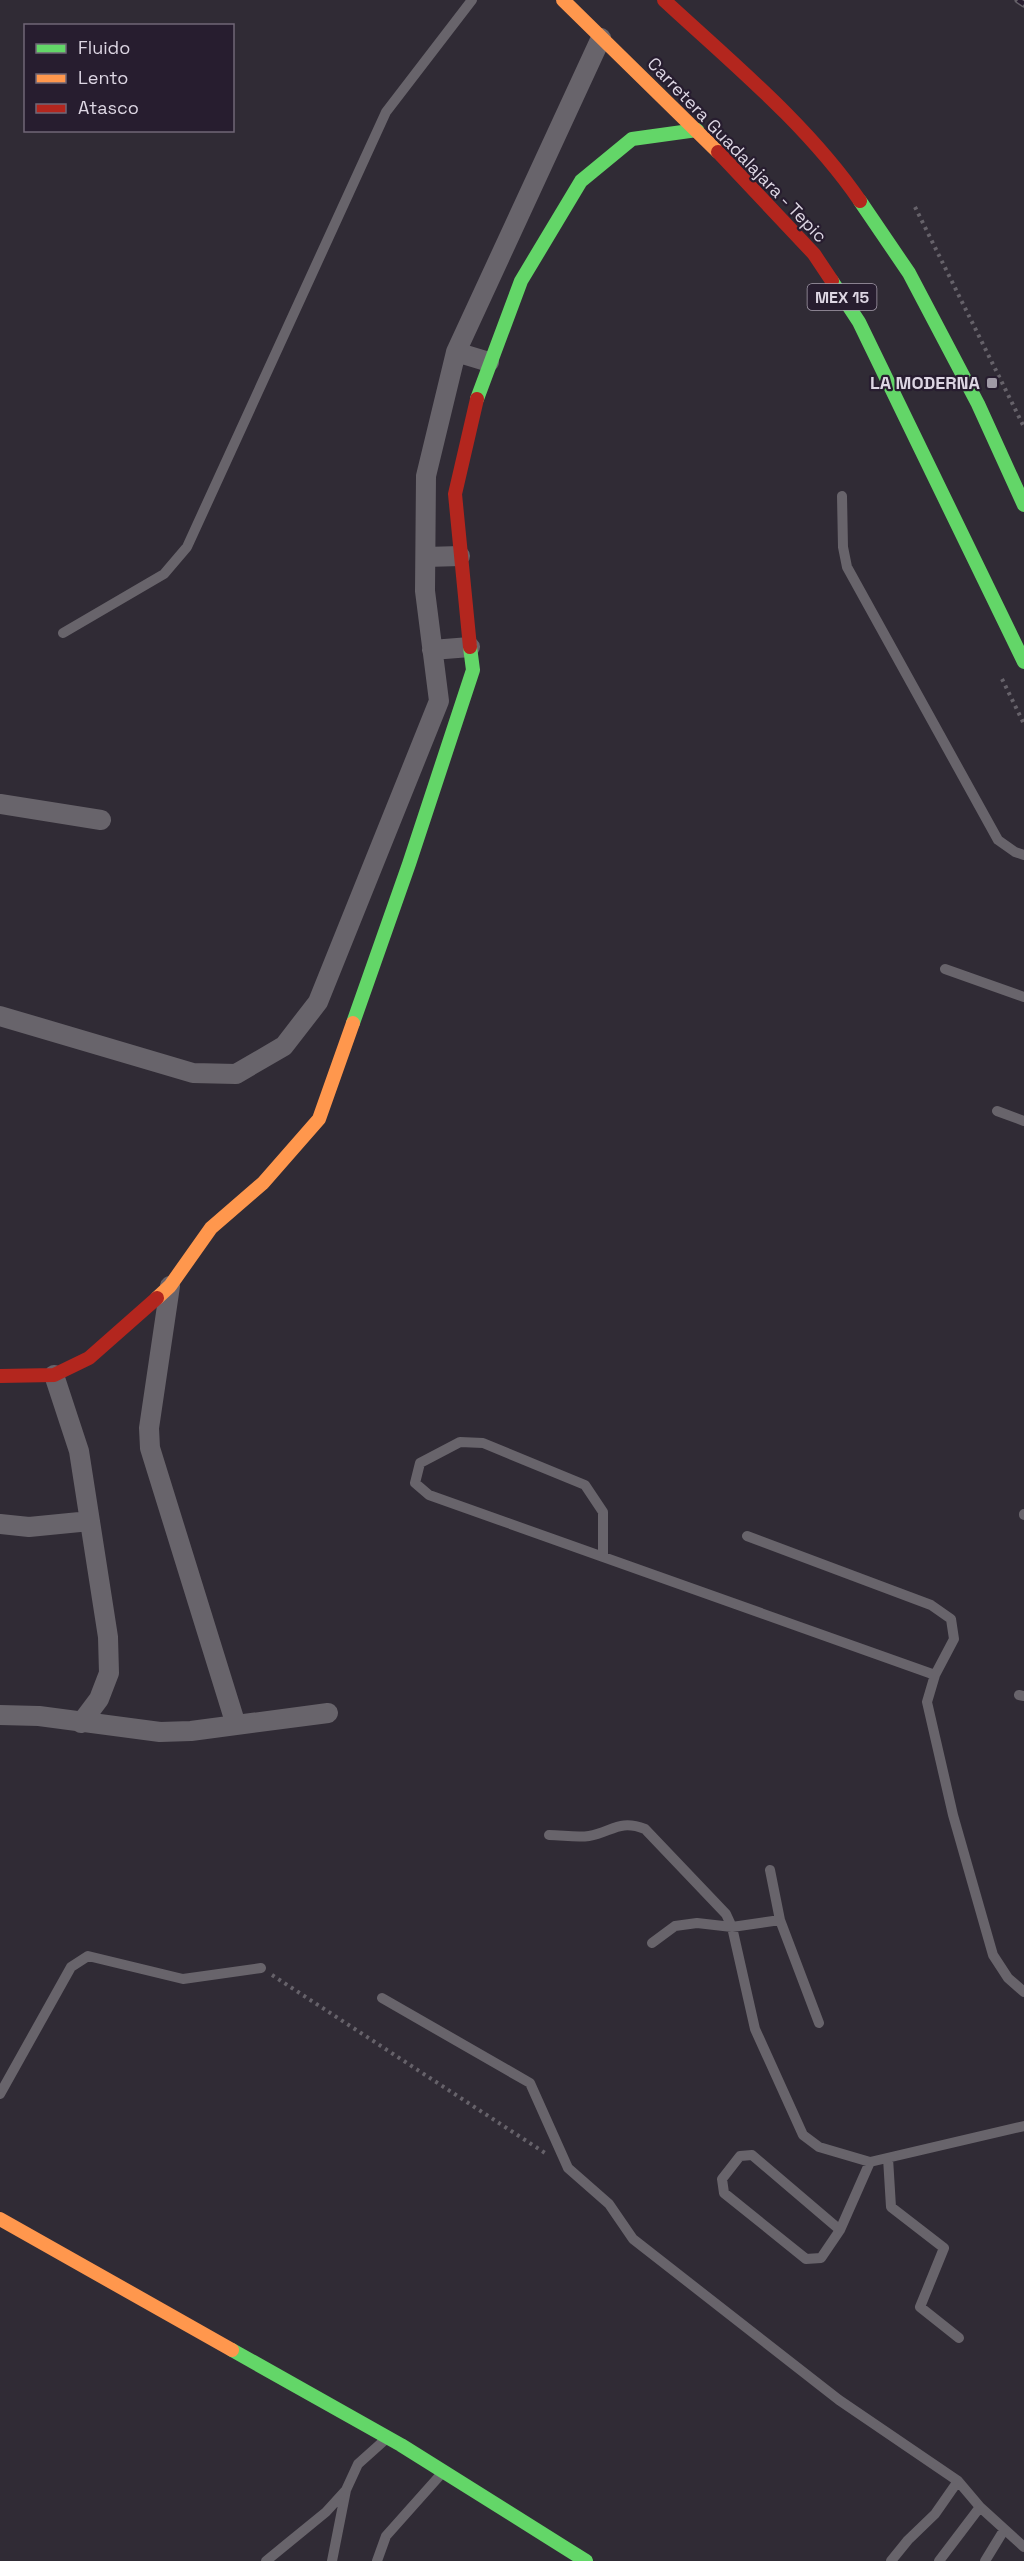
<svg xmlns="http://www.w3.org/2000/svg" width="1024" height="2561" viewBox="0 0 1024 2561" font-family="'Space Grotesk',sans-serif">
  <style>
    .lines { fill: none; stroke-linecap: round; stroke-linejoin: round }
    .path { stroke: #66626a; stroke-width: 4; stroke-dasharray: 3 4.5; stroke-linecap: butt }
    .lane { stroke: #68646b; stroke-width: 10 }
    .street { stroke: #68646b; stroke-width: 20 }
    .fast { stroke: #63d668; stroke-width: 14 }
    .slow { stroke: #ff974d; stroke-width: 14 }
    .jam { stroke: #b3261e; stroke-width: 14 }
    .rail-casing { stroke: #656168; stroke-width: 7 }
    .rail { stroke: #271d2f; stroke-width: 4.5; stroke-dasharray: 14; stroke-linecap: butt }
    .poi-dot { fill: #a09aa6; stroke: #271d2f; stroke-width: 2 }
    .labels { text-anchor: middle; stroke-width: 4.5; stroke-linejoin: round; paint-order: stroke }
    .shield { fill: #271d2f; stroke: #a69ead; stroke-width: 1.5 }
    .shield-label { font-size: 16px; font-weight: bold; fill: #ddd6e3 }
    .street-label { font-size: 18px; fill: #ddd6e3; stroke: #271d2f }
    .poi-label { font-size: 18px; font-weight: bold; fill: #ddd6e3; stroke: #271d2f; text-anchor: end }
  </style>
  <rect width="100%" height="100%" fill="#302b35"/>
  <g class="lines">
    <path class="path" d="M 915,207 L 1024,427
      M 1002,679 L 1024,724
      M 272,1975 L 545,2153"/>
    <path class="lane" d="M 842,496 L 843,547 L 847,567 L 998,840 L 1015,852 L 1024,855
      M 63,633 L 164,574 L 187,547 L 386,112 L 472,0
      M 945,969 L 1024,997
      M 997,1111 L 1024,1121
      M 1024,1514 L 1024,1515
      M 747,1536 L 931,1605 L 951,1619 L 954,1639 L 935,1675 L 927,1702 L 953,1815 L 993,1955 L 1008,1978 L 1024,1992
      M 603,1557 L 603,1512 L 585,1485 L 483,1443 L 460,1442 L 420,1463 L 415,1483 L 429,1495 L 935,1675
      M 1019,1695 L 1024,1696
      M 549,1835 C 562,1835 576,1838 589,1836 C 612,1832 619,1819 645,1829 L 726,1914 L 732,1927 L 755,2029 L 803,2135 L 819,2147 L 870,2162 L 1024,2126
      M 770,1870 L 780,1920
      M 652,1943 L 675,1926 L 697,1923 L 732,1927 L 780,1920 L 819,2023
      M 382,1998 L 530,2083 L 568,2168 L 609,2204 L 633,2239 L 839,2400 L 958,2481 L 980,2507 L 939,2561
      M 0,2094 L 71,1967 L 88,1956 L 183,1979 L 261,1968
      M 888,2158 L 891,2207 L 944,2248 L 920,2307 L 959,2338
      M 840,2230 L 752,2155 L 740,2156 L 722,2179 L 724,2193 L 806,2259 L 821,2258 L 840,2230 L 870,2162
      M 980,2507 L 1024,2547
      M 266,2561 L 326,2512 L 346,2490
      M 332,2561 L 346,2490 L 358,2464 L 387,2438
      M 377,2561 L 386,2536 L 443,2472
      M 891,2561 L 908,2540 L 935,2514 L 958,2481
      M 985,2561 L 1004,2530"/>
    <path class="street" d="M 456,352 L 489,362
      M 426,557 L 460,556
      M 432,650 L 470,647
      M 0,804 L 101,820
      M 0,1016 L 193,1073 L 236,1074 L 284,1046 L 318,1002 L 439,701 L 425,591 L 426,476 L 456,352 L 601,38
      M 170,1286 L 149,1428 L 150,1448 L 236,1725
      M 54,1375 L 79,1451 L 108,1637 L 109,1673 L 99,1699 L 81,1723
      M 0,1524 L 29,1527 L 90,1521
      M 0,1715 L 39,1716 L 160,1732 L 191,1731 L 328,1713"/>
    <path class="fast" d="M 860,201 L 909,273 L 978,404 L 1024,505
      M 832,281 L 859,322 L 1024,662
      M 477,399 L 521,281 L 581,181 L 632,139 L 697,130
      M 353,1023 L 409,864 L 473,670 L 470,647
      M 232,2350 L 401,2445 L 586,2561"/>
    <path class="slow" d="M 563,0 L 718,152
      M 157,1298 L 170,1286 L 211,1228 L 263,1183 L 319,1119 L 353,1023
      M 0,2219 L 232,2350"/>
    <path class="jam" d="M 664,0 C 731,62 808,125 860,201
      M 718,152 L 814,254 L 832,281
      M 470,647 L 455,494 L 477,399
      M 0,1376 L 54,1375 L 89,1358 L 157,1298"/>
    <defs>
      <path id="rail" d="M 1018,0 L 1024,4"/>
    </defs>
    <use href="#rail" class="rail-casing"/>
    <use href="#rail" class="rail"/>
  </g>
  <rect class="poi-dot" x="986" y="377" width="12" height="12" rx="3"/>
  <g class="labels">
    <rect class="shield" x="807.5" y="284" width="69" height="26" rx="4.5"/>
    <g class="shield-label">
      <text x="842" y="303">MEX 15</text>
    </g>
    <g class="street-label">
      <text transform="translate(737 150) rotate(46)" y="6">Carretera Guadalajara - Tepic</text>
    </g>
    <g class="poi-label">
      <text x="980" y="389">LA MODERNA</text>
    </g>
  </g>
  <rect x="24" y="24" width="210" height="108" fill="#271d2f" stroke="#706777" stroke-width="1.5"/>
  <rect x="36" y="44" width="30" height="9" fill="#63d668" stroke="#706777" stroke-width="1.5"/>
  <text x="78" y="54" font-size="18" fill="#ddd6e3">Fluido</text>
  <rect x="36" y="74" width="30" height="9" fill="#ff974d" stroke="#706777" stroke-width="1.5"/>
  <text x="78" y="84" font-size="18" fill="#ddd6e3">Lento</text>
  <rect x="36" y="104" width="30" height="9" fill="#b3261e" stroke="#706777" stroke-width="1.5"/>
  <text x="78" y="114" font-size="18" fill="#ddd6e3">Atasco</text>
</svg>
